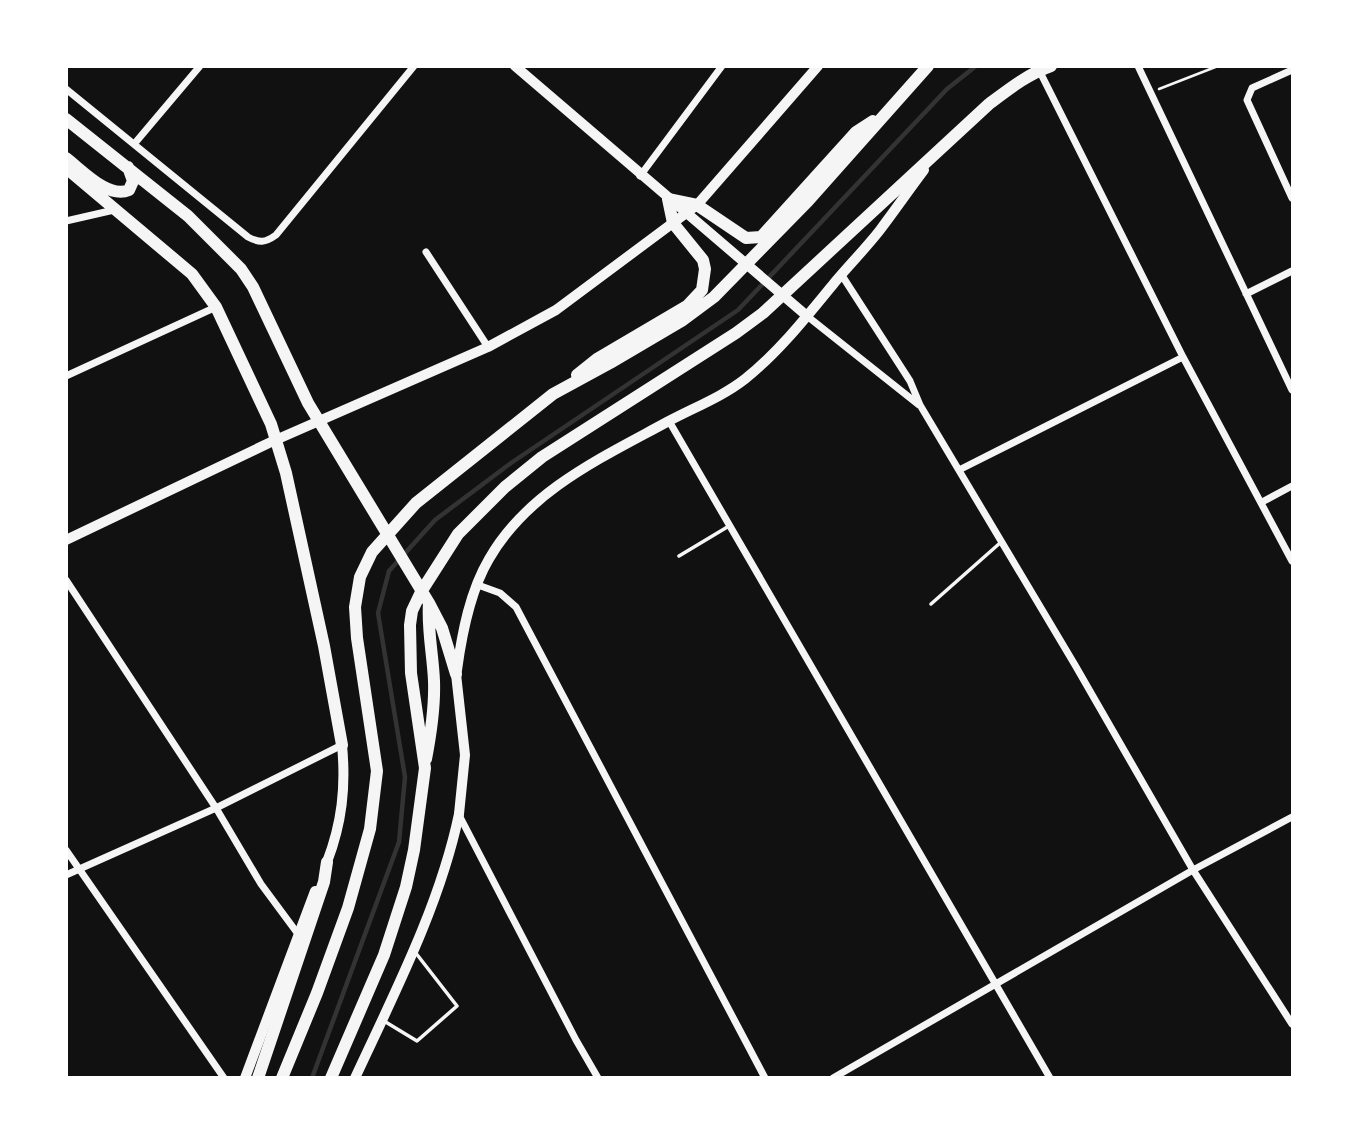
<svg xmlns="http://www.w3.org/2000/svg" width="1359" height="1144" viewBox="0 0 1359 1144" font-family="'Work Sans',sans-serif">
  <style>
    .lines { fill: none; stroke-linecap: round; stroke-linejoin: round }
    .stream { stroke: #333; stroke-width: 4.5 }
    .path { stroke: #f5f5f5; stroke-width: 2.5 }
    .service { stroke: #f5f5f5; stroke-width: 3.5 }
    .minor { stroke: #f5f5f5; stroke-width: 7 }
    .tertiary { stroke: #f5f5f5; stroke-width: 10 }
    .secondary { stroke: #f5f5f5; stroke-width: 10 }
    .primary { stroke: #f5f5f5; stroke-width: 12 }
  </style>
  <rect width="100%" height="100%" fill="#111"/>
  <g class="lines">
    <path class="stream" d="M 312,1078 L 399,842 L 405,777 L 378,613 L 389,571 L 435,520 L 511,463 L 738,310 L 947,89 L 976,66"/>
    <path class="path" d="M 1159,89 L 1218,66"/>
    <path class="service" d="M 679,556 L 729,526
      M 931,604 L 1000,543
      M 384,1021 L 417,1041 L 457,1006 L 415,952"/>
    <path class="minor" d="M 1138,66 L 1292,390
      M 1039,70 L 1183,357 L 1292,561
      M 1292,70 L 1252,88 L 1247,100 L 1292,198
      M 66,89 L 248,237 C 259,243 265,243 276,235 L 414,66
      M 135,143 L 200,66
      M 640,176 L 722,66
      M 66,221 L 114,210
      M 426,252 L 488,347
      M 841,274 L 910,381 L 920,405 L 1075,665 L 1193,870 L 1292,1024
      M 1246,294 L 1292,271
      M 807,316 L 919,405
      M 66,376 L 216,307
      M 669,421 L 1050,1078
      M 959,470 L 1183,357
      M 1262,502 L 1292,486
      M 66,580 L 216,808 L 261,884 L 298,934
      M 478,585 L 500,593 L 516,607 L 765,1078
      M 459,815 L 576,1040 L 598,1078
      M 66,850 L 224,1078
      M 66,875 L 216,808 L 342,745
      M 833,1078 L 1193,870 L 1292,817"/>
    <path class="tertiary" d="M 515,66 L 807,316
      M 66,540 L 271,442 L 488,347 L 556,310 L 697,205 L 818,66
      M 457,670 C 462,633 470,591 489,559 C 528,491 601,458 667,422 C 693,408 722,397 745,379 C 779,352 808,315 835,282 C 850,264 866,248 880,230 C 895,210 909,190 924,170
      M 245,1078 L 315,891
      M 355,1078 C 394,994 440,905 459,814"/>
    <path class="secondary" d="M 456,674 L 465,755 L 459,814
      M 327,862 C 342,823 346,787 342,745"/>
    <path class="primary" d="M 66,119 L 188,216 L 241,269 L 253,287 L 308,403 L 429,603 L 442,628 L 456,674
      M 66,158 C 83,171 108,199 129,190 L 133,181 L 128,167
      M 66,168 L 192,274 L 216,307 L 271,424 L 286,473 L 324,646 L 342,745
      M 577,375 L 597,359 L 687,306 L 702,290 L 705,269 L 703,260 L 673,223 L 668,199 L 697,205 L 746,238 L 761,237 L 856,132 L 873,121
      M 426,759 C 431,733 435,708 434,681 C 433,655 427,629 429,603
      M 258,1078 L 324,882 L 327,862
      M 282,1078 L 317,993 L 348,908 L 370,829 L 377,771 L 357,638 L 355,607 L 360,577 L 372,552 L 416,503 L 553,394 L 610,363 L 683,320 L 714,297 L 808,201 L 928,66
      M 331,1078 L 384,955 L 406,887 L 414,850 L 425,768 L 411,673 L 410,625 L 412,611 L 421,592 L 458,534 L 505,487 L 542,457 L 736,333 L 763,313 L 989,104 C 1009,89 1028,74 1051,66"/>
  </g>
  <rect width="1359" height="1144" fill="none" stroke="#ffffff" stroke-width="136"/>
</svg>
